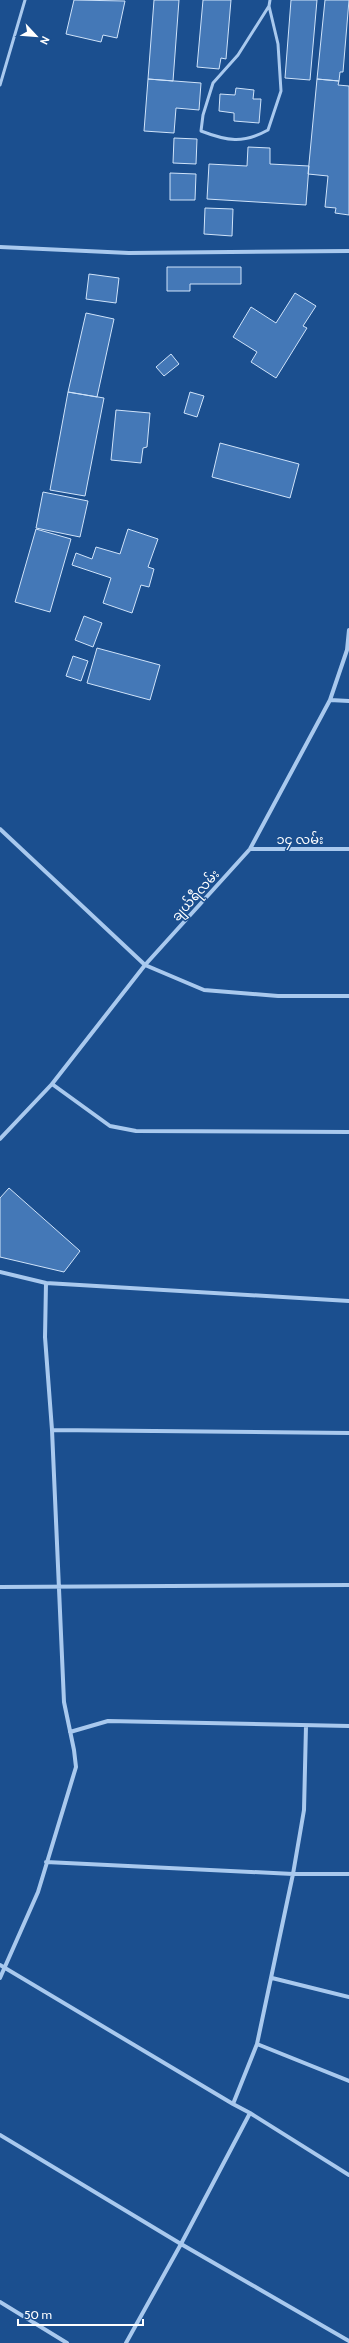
<svg xmlns="http://www.w3.org/2000/svg" width="349" height="2343" viewBox="0 0 349 2343" font-family="Cabin,'Noto Sans Myanmar',sans-serif">
  <style>
    .building { fill: #4478b7; stroke: #cfe3fa }
    .lines { fill: none; stroke-linecap: round; stroke-linejoin: round }
    .lane { stroke: #a9c9ee; stroke-width: 3 }
    .street { stroke: #a9c9ee; stroke-width: 4 }
    .labels { text-anchor: middle; stroke-width: 3; stroke-linejoin: round; paint-order: stroke }
    .street-label { font-size: 13px; fill: #fff; stroke: #1b4f8f }
  </style>
  <rect width="100%" height="100%" fill="#1b4f8f"/>
  <path class="building" d="M 74,0 L 125,1 L 117,38 L 103,35 L 101,42 L 66,34 Z
    M 154,0 L 179,0 L 173,81 L 148,79 Z
    M 203,0 L 231,0 L 226,59 L 221,58 L 219,69 L 197,67 Z
    M 291,0 L 317,0 L 310,80 L 285,78 Z
    M 325,0 L 349,0 L 343,72 L 340,72 L 339,81 L 317,79 Z
    M 148,79 L 201,83 L 199,110 L 176,108 L 174,133 L 144,131 Z
    M 317,79 L 339,81 L 338,85 L 349,86 L 349,215 L 335,213 L 336,208 L 325,207 L 328,176 L 308,174 Z
    M 236,88 L 254,90 L 253,99 L 261,99 L 259,123 L 234,121 L 234,113 L 219,111 L 220,94 L 235,95 Z
    M 174,138 L 197,139 L 196,164 L 173,163 Z
    M 248,147 L 270,148 L 270,164 L 309,166 L 306,205 L 207,199 L 209,164 L 247,166 Z
    M 170,173 L 196,174 L 195,200 L 170,200 Z
    M 205,208 L 233,209 L 232,236 L 204,234 Z
    M 167,267 L 241,267 L 241,284 L 190,284 L 190,291 L 167,291 Z
    M 89,274 L 119,278 L 116,303 L 86,299 Z
    M 295,293 L 316,306 L 303,326 L 307,328 L 276,378 L 251,362 L 257,352 L 233,337 L 251,307 L 276,323 Z
    M 86,313 L 114,319 L 97,397 L 68,392 Z
    M 171,354 L 179,364 L 164,376 L 156,367 Z
    M 68,392 L 104,398 L 85,496 L 50,490 Z
    M 190,392 L 204,396 L 197,417 L 184,413 Z
    M 116,410 L 150,413 L 147,447 L 143,448 L 141,463 L 111,460 Z
    M 220,443 L 299,464 L 290,498 L 212,477 Z
    M 43,492 L 88,501 L 80,537 L 36,528 Z
    M 36,529 L 71,539 L 50,612 L 15,602 Z
    M 128,529 L 158,539 L 148,567 L 154,569 L 149,587 L 141,585 L 132,613 L 103,603 L 111,578 L 72,565 L 76,553 L 92,559 L 96,547 L 120,554 Z
    M 84,616 L 102,623 L 93,647 L 75,640 Z
    M 97,648 L 160,665 L 150,700 L 87,683 Z
    M 73,656 L 88,661 L 81,681 L 66,676 Z
    M 9,1188 L 80,1251 L 64,1272 L 0,1257 L 0,1198 Z"/>
  <g class="lines">
    <path class="lane" d="M 269,6 L 238,55 L 213,83 L 203,115 L 201,131 C 227,141 243,144 268,130 L 281,91 L 278,44 L 269,6 L 270,0
      M 0,85 L 25,0"/>
    <path class="street" d="M 0,247 L 129,253 L 349,251
      M 330,700 L 349,701
      M 0,829 L 145,965 L 204,990 L 278,996 L 349,996
      M 250,849 L 349,849
      M 52,1084 L 110,1126 L 136,1131 L 349,1132
      M 0,1139 L 52,1084 L 145,965 L 250,849 L 330,700 L 347,650 L 349,630
      M 0,1272 L 46,1283 L 45,1337 L 52,1430 L 64,1702 L 74,1750 L 76,1767 L 38,1892 L 0,1978
      M 46,1283 L 349,1301
      M 52,1430 L 349,1433
      M 0,1587 L 349,1585
      M 70,1732 L 108,1721 L 349,1726
      M 46,1862 L 293,1874 L 349,1874
      M 0,1965 L 233,2104
      M 272,1978 L 349,1997
      M 257,2044 L 349,2081
      M 250,2113 L 349,2175
      M 0,2135 L 181,2244 L 349,2341
      M 0,2302 L 67,2343
      M 126,2343 L 181,2244 L 250,2113 L 233,2104 L 257,2044 L 293,1874 L 304,1810 L 306,1726"/>
  </g>
  <g class="labels">
    <g class="street-label">
      <text x="300" y="844">၁၄ လမ်း</text>
      <text transform="translate(195 895) rotate(-48)" y="5">ချယ်ရီလမ်း</text>
    </g>
  </g>
  <g transform="translate(36 36) rotate(116)" stroke="#1b4f8f" stroke-width="3" paint-order="stroke">
  <path d="M0-3L7 15L0 10L-7 15Z" fill="#ffffff"/>
  <text y="-6" font-size="11" font-weight="bold" text-anchor="middle" fill="#ffffff">N</text>
  </g>
  <path d="M18 2319v6h125v-6" fill="none" stroke="#ffffff" stroke-width="2"/>
  <text x="24" y="2319" font-size="12" fill="#ffffff" stroke="#1b4f8f" stroke-width="3" paint-order="stroke">50 m</text>
</svg>
